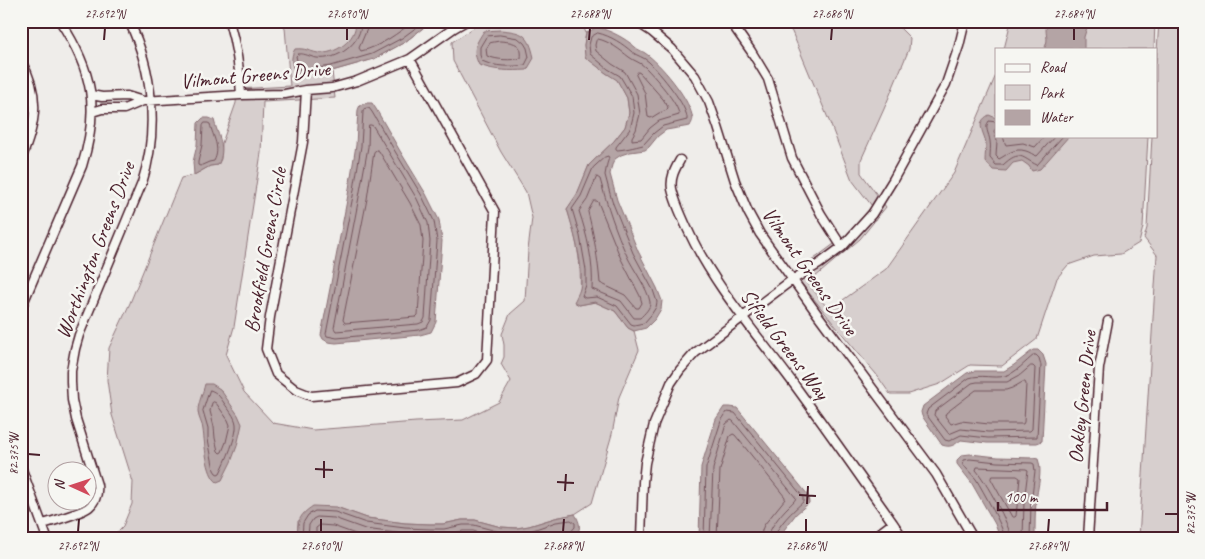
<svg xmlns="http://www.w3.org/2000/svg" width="1205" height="559" viewBox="0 0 1205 559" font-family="Caveat,sans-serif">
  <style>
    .green { fill: #d7cfce; stroke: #90777c }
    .water { fill: #b4a4a5; stroke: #8a6f74 }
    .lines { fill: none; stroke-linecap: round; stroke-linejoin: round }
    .shore { stroke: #74545c; stroke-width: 1 }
    .minor-casing { stroke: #4a1f2b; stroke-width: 11 }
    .minor { stroke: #f6f6f2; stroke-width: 8 }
    .ticks { fill: none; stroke: #4a1f2b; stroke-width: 2 }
    .labels { text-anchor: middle; stroke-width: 5; stroke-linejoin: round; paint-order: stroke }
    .street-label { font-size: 21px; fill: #4a1f2b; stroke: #f6f6f2 }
    .neatline { fill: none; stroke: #4a1f2b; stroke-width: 2 }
    .ticks-label { font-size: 12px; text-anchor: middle; fill: #4a1f2b }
  </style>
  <rect width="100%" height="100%" fill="#efedea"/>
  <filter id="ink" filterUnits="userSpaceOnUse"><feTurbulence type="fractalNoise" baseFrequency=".02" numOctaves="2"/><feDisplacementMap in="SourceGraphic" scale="10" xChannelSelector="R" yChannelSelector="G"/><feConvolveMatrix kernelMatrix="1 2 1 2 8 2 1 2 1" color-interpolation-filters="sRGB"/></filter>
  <g filter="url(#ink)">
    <path class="green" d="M 282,21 L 432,21 L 405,42 L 374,59 L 332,71 L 335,98 L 263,102 L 261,153 L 234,327 L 226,355 L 244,392 L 273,423 L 313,430 L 416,422 L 463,420 L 499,402 L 511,381 L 501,364 L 504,357 L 504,345 L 502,334 L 510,314 L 525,301 L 528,250 L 532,218 L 526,192 L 501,152 L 453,61 L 452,42 L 481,23 L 485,21 L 581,21 L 586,33 L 584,45 L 586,57 L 606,73 L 617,79 L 627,98 L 629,113 L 625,127 L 614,141 L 589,165 L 577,195 L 567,209 C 578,242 583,270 579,305 L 595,302 L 615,311 L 628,328 L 634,331 L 639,350 L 619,397 L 612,434 L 592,503 L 575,514 L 555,518 L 529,526 L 517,528 L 501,527 L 475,520 L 462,520 L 443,524 L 429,524 L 405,523 L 367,518 L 336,507 L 298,521 L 297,538 L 111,538 L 123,526 L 132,504 L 133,482 L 112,415 L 107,380 L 109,348 L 130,303 L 181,178 L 194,175 L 210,166 L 218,165 L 221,159 L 222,143 L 236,103 L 237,89 L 290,86 L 285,28 Z
      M 784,21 L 893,21 L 910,38 L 909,49 L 884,109 L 861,160 L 861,173 L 886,207 L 860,239 L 808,283 L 829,310 L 886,269 L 954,173 L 996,75 L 996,136 L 1148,136 L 1143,227 L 1139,243 L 1121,254 L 1094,256 L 1068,265 L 1057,278 L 1037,339 L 1002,366 L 970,365 L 940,384 L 908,394 L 890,394 L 876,374 L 833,323 L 794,274 L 846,235 L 872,206 L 852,180 L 830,123 L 792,32 Z
      M 1011,21 L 1155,21 L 1154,49 L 1004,49 Z
      M 1159,21 L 1184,21 L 1184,538 L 1139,538 L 1157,255 L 1144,238 L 1147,228 L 1152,136 L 1156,136 L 1156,66 Z"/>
    <path class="water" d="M 356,21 L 432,21 L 405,42 L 374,59 L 332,71 L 306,75 L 297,75 C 291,67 290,57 295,49 C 306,48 308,51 318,53 C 335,55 357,40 356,21 Z
      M 1049,21 L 1089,21 L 1084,37 L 1084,49 L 1044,49 C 1049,40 1046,37 1046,29 C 1046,28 1049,22 1049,21 Z
      M 597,27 C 611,31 625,38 635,47 C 638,50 642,51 645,53 C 660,63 688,97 692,115 C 694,119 692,122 690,126 L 666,130 L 658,136 L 649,147 L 645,150 L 630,152 L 621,155 L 615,159 L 612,165 L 610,174 L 617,200 L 638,251 L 657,288 L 662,301 L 661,309 L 655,319 L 646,328 L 634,331 L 628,328 L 615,311 L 595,302 L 579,305 L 574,302 C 577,296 581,289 581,283 C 583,263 573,229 567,209 L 577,194 L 589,165 L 614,141 L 625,127 L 629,113 L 627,98 L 617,80 L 606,73 L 585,57 L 584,45 L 586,33 Z
      M 500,30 C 523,32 529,34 534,58 L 527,70 C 509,71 496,71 479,65 C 472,50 475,45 484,31 Z
      M 366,103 L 372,103 L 376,109 L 400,151 L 426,194 L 439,220 L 442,241 L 436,322 L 431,332 L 420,335 L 336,343 L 328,342 L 323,339 L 321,335 L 348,195 L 356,145 L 358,110 L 360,105 Z
      M 989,115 L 996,118 L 996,136 L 1069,136 L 1040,169 L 1032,171 L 1029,166 L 1022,161 L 1013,163 L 1006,171 L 993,170 L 985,161 C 985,155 986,149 986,144 C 985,133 974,123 989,115 Z
      M 203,118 L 209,118 L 214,120 C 218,137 227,147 218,165 L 210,166 L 194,175 L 193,162 L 197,145 L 198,123 Z
      M 1033,350 L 1038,350 L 1043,355 L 1046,364 L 1042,441 L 1037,443 L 987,443 L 961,440 C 954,445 951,448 942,445 L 922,416 L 921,412 L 923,406 L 967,373 L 975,371 L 1004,371 L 1014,365 Z
      M 205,384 L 212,384 L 220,389 L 238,415 L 242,424 L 237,446 L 231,462 L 222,480 L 217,482 C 206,474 205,444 203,430 C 203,424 198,418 198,411 C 198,403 203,393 205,384 Z
      M 724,407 L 730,407 L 737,408 L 808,495 L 809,503 L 796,514 L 778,538 L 699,538 L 701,467 L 716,419 Z
      M 970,454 L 998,457 L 1033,458 L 1038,459 C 1043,472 1037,489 1036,502 C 1035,514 1035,526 1035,538 L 1000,538 L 995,524 L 971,482 L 957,464 L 957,460 L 962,455 Z
      M 313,506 L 336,507 L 367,518 L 405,523 L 429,524 L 443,524 L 462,520 L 475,520 L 501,527 L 517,528 L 529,526 L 555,518 L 575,514 C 580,523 583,531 572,537 L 572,538 L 297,538 C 298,521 298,516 313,506 Z"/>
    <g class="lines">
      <path class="shore" d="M 361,21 C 363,43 337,61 317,58 C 310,57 305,53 298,54 L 296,56 L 299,69 L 305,70 L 331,66 L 372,54 L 402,38 L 425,21
        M 367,21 L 367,29 L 359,48 L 361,51 C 380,47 398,33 414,21
        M 598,33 C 611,36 623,44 632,52 C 637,56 644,57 649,62 C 659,72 689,107 687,120 L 663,126 L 654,133 L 643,145 C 635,147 623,150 616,150 L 616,147 L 630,129 L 634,113 L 632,96 L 620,76 L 608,69 L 590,54 L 589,45 L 591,37 Z
        M 500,35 L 518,38 L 524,43 L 527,48 L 529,57 L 525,65 C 511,67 495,67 482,61 L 480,55 L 480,47 L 486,37 L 488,36 Z
        M 598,39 C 609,41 620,50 629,57 C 634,61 640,62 645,67 C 654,76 679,104 679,115 L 659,121 L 650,128 L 641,139 L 632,140 L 632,137 L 636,130 L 640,114 L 637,94 L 625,72 L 612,64 L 596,51 L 595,45 L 596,41 Z
        M 500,41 C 513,42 523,43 521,58 C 511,61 497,60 487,56 L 486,49 L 490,43 Z
        M 638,72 L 640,73 L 663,99 L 668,107 L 667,110 L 659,113 L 651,118 L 648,117 L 645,93 L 636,75 Z
        M 369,108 L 372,112 L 396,153 L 422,196 L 434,221 L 437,241 L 431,320 L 427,327 L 419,330 L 337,338 L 327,336 L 326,334 L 353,196 L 361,146 L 363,112 L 364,109 Z
        M 996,122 L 989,121 C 984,128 989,133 990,141 C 991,146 990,153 990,158 L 996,165 L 1003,165 C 1020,149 1022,158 1037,165 L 1063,136
        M 205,123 L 208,123 L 210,124 C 213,137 221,148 214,161 L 209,162 L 200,166 L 198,165 L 198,162 L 202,145 L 203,126 Z
        M 369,125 L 371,125 L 373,126 L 417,199 L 428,223 L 430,241 L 425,318 L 423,322 L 418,324 L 336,331 L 334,328 L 359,197 L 368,147 Z
        M 996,128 L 994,131 L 997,141 L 996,156 L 999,159 C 1007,155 1014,147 1026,151 C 1030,152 1033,155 1037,156 L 1055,136
        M 1003,136 L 1005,143 L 1006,145 L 1023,143 L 1035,147 L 1045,136
        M 377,150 L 379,151 L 410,203 L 421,225 L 423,241 L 418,315 L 416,317 L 345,323 L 343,320 L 367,199 L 374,152 Z
        M 605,157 L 608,156 L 609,158 L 607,164 L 605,175 L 612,201 L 633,253 L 653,290 L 657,302 L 656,307 L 651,315 L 644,323 L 634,325 L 631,324 L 617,306 L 597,297 L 585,298 L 582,296 L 586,285 L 586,270 L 580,236 L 572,209 L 581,196 L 593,168 Z
        M 597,177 L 600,179 C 607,205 616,232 627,256 C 633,269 648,289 650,302 C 651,308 644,314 640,318 L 634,318 L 621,301 L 592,289 C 594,263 587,235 579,211 L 587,200 Z
        M 594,201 L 597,201 L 598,202 L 621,259 L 640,296 L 642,303 L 639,308 L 636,308 L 625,295 L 600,283 C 598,259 594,236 588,212 Z
        M 1034,355 L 1036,355 L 1039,358 L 1041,365 L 1037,437 L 988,438 L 961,435 L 949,441 L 945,440 L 926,414 L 928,409 L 969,378 C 981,374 994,379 1005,376 C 1016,373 1025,362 1034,355 Z
        M 1031,366 L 1033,366 L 1035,368 L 1032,429 L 1030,431 L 988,432 L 961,429 L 949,434 L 934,415 L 935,411 L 972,383 L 977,382 L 1007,382 L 1020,375 Z
        M 1023,382 L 1025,382 L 1026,384 L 1024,422 L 1023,424 L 989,424 L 961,421 L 951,424 L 945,416 L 946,413 L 976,390 L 1006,390 L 1012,388 Z
        M 210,390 C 217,392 220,397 224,403 C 228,409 235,416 236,424 C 238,434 225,463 220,473 L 218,474 L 216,473 L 214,470 L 208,439 L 208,428 L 203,411 Z
        M 214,402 L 216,403 L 228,420 L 230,425 L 226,442 L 222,452 L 220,453 L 218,451 L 215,438 L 214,427 L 210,411 L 212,403 Z
        M 992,476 L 1017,476 L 1020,478 L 1016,516 L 1015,517 L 1012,517 L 991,479 Z
        M 302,538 L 303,523 L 308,515 L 315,511 L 335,512 L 366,523 L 405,528 L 430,529 L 444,529 L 463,525 L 474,525 L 500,532 L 516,533 L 530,531 L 556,522 L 571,520 L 575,523 L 575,527 L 569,534 L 569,538
        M 308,538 L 309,525 L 313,519 L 317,517 L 334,518 L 365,529 L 404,534 L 430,536 L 445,535 L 463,531 L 473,531 L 499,538
        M 316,538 L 316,528 L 320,525 L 333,526 L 361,536 L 374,538
        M 704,538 L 706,468 L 721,421 L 727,412 L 735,413 L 803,497 L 803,502 C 794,510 776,526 775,538
        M 710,538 L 713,469 L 726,424 L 731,420 L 733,421 L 796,498 C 794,502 791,504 788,507 C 781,514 769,528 768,538
        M 717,538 L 720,470 L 730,436 L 733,434 L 735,435 L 785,497 L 785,499 L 764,525 L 762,530 L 761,538
        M 1005,538 C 1003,526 983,491 976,479 C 972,474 966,469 963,464 L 964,460 L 970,459 L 997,462 L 1032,463 L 1034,464 L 1035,471 L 1031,503 L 1030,538
        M 1011,538 C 1010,525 985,480 976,470 L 977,467 L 1026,469 L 1028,470 L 1024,502 L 1023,538"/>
      <defs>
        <path id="minor" d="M 229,21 C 236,45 240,70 241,95
          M 635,21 L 652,32 L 672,49 L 695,76 L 709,102 L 718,127 L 735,181 L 748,212 L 760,234 L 818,315 L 936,474 L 973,538
          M 730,21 L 751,51 L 768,79 L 792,158 L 821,214 L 842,247
          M 21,61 C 41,95 36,124 21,159
          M 306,90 L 303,142 L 270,317 L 266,349 L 276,374 L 296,390 L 311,396 L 457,383 L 476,374 L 487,360 L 495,212 L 410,59
          M 91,95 L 102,97 L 127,96 L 143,101 L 241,95 L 285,94 L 306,90 L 332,88 L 357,81 L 410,59 L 454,28 L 466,21
          M 92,112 L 102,109 L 124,109 L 143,101
          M 680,160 C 675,169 670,178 672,189 C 675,202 681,215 687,228 C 714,287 758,335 796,387 C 829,432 861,478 893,523 L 903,538
          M 21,308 L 82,166 C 100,109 93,71 60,21
          M 21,467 L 47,538
          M 43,524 C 53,521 82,513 89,507 C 96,501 98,493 97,485 L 76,419 L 72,400 L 71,382 L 71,371 L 75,349 L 79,335 L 142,183 C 159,130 153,71 129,21
          M 641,538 L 643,482 L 645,463 L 654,424 L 671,383 L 680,370 L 695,353 L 792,280 L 819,264 L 842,247 L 872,214 L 893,180 L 946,84 L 959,46 L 965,21
          M 873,538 L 893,523
          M 1088,538 L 1099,368 L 1108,321"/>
      </defs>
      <use href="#minor" class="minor-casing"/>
      <use href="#minor" class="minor"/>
    </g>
  </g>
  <path class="ticks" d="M 104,40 L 105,28M 347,40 L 347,28M 589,40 L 590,28M 831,40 L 832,28M 1074,40 L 1074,28M 28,454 L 40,455M 315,469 L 333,470M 324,478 L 324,461M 557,482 L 574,483M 565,491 L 566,474M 799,495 L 816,496M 807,504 L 808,486M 1165,514 L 1178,514M 78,532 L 79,519M 321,532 L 321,519M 563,532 L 564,519M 806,532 L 806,519M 1048,532 L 1049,519"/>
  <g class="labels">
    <g class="street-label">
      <text transform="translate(255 75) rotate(-5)" y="7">Vilmont Greens Drive</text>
      <text transform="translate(95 250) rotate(-69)" y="7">Worthington Greens Drive</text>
      <text transform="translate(265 250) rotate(-80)" y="7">Brookfield Greens Circle</text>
      <text transform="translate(810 271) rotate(55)" y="7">Vilmont Greens Drive</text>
      <text transform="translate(785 344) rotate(53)" y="7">Sifield Greens Way</text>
      <text transform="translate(1082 397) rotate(-84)" y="7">Oakley Green Drive</text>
    </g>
  </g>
  <rect width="1205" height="559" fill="none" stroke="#f6f6f2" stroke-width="55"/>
  <rect x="995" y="48" width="162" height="90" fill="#f6f6f2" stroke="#b1a0a2"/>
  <rect x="1005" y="64" width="25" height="8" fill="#f6f6f2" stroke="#b1a0a2"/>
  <text x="1040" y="72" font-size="15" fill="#4a1f2b">Road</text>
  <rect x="1005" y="85" width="25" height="15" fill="#d7cfce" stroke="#b1a0a2"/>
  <text x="1040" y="98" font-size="15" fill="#4a1f2b">Park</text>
  <rect x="1005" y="110" width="25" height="15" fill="#b4a4a5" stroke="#b1a0a2"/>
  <text x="1040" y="122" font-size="15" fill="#4a1f2b">Water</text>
  <g transform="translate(72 486) rotate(273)"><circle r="24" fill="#f6f6f2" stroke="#b1a0a2"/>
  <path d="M0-4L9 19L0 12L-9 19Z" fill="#d1495b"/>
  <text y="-8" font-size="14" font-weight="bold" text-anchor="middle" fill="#4a1f2b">N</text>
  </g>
  <path d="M998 502v8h109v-8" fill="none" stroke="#4a1f2b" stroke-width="2.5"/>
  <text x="1005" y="502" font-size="15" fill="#4a1f2b" stroke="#f6f6f2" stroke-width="4" paint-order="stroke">100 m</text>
  <rect x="28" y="28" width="1150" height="504" class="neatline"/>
  <g class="ticks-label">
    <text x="105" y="18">27.692°N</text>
    <text x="347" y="18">27.690°N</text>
    <text x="590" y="18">27.688°N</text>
    <text x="832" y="18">27.686°N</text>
    <text x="1074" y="18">27.684°N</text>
    <text transform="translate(14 454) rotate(-90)" y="4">82.375°W</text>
    <text transform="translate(1191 514) rotate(-90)" y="4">82.375°W</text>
    <text x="78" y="550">27.692°N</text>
    <text x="321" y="550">27.690°N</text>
    <text x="563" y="550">27.688°N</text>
    <text x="806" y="550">27.686°N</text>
    <text x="1048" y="550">27.684°N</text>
  </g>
</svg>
